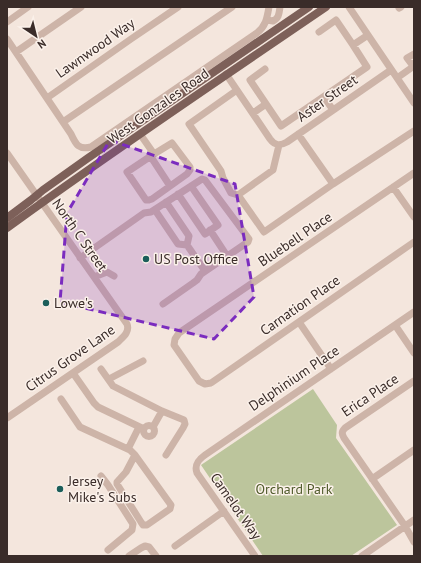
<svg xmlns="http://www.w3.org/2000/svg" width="421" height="563" viewBox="0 0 421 563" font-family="'PT Sans',sans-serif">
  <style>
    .green { fill: #bcc59c }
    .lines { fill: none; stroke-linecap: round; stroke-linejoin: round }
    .minor { stroke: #cdb4a8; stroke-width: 7 }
    .major { stroke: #7d6059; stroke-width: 8 }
    .marked { fill: #7b2cbf; fill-opacity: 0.2; stroke: #7b2cbf; stroke-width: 3; stroke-dasharray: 8 5; stroke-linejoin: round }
    .poi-dot { fill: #1b5e5a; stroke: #fbf1ea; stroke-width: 1.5 }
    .labels { text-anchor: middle; stroke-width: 3; stroke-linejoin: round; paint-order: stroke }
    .street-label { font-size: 14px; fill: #3a2c29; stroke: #fbf1ea }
    .poi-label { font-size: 14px; fill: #3a2c29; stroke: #fbf1ea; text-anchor: start }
    .park-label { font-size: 14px; fill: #4f5a2a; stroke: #fbf1ea }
  </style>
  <rect width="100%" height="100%" fill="#f4e6dd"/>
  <path class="green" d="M 313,389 L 337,425 L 336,438 L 397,525 L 351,556 L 263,556 L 201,465 Z"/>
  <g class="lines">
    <path class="minor" d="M 349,7 L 414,103
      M 399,8 L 401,7
      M 267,20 L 273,21 C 279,18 279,14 280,7
      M 7,22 L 28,7
      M 319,32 L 336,20 L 353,45 L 368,35
      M 7,39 L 71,134 C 76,145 79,150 91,147 L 257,33 C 266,26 267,18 269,7
      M 16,52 L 81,7
      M 413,66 L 407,58 L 414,54
      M 265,69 L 250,80 L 281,126 L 367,67 L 353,45
      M 226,74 L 270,139 C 275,146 280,146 287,142 L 391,70
      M 397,78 L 414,66
      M 237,90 L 189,124 L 221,171 L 223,178 L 231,193 L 238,195
      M 324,97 L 333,110
      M 47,98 L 131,39 L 178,7
      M 253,113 L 266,104
      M 63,122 L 232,7
      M 140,134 L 154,154 L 172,143 L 190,167 L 190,170 L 187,174 L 152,199 L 149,200 L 146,200 L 127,172 L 154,154
      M 298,134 L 333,184 L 414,131
      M 279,145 L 273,170 L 238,195 L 264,232 L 333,184
      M 7,153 L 127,324 C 130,332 123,337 118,342 L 7,418
      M 151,157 L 170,186
      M 414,173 L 179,333 L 175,339 L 174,345 L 199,381 L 205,384 L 211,383 L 414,242
      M 393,187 L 414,217
      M 178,194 L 205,234 L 218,225 L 191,186
      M 166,202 L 189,236 L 187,245 L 205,271
      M 155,210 L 178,244 L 187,245
      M 210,230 L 227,256
      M 80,258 L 144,213 L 151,212 L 202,179 L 205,180 L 249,239 L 248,242 L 201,274 L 197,280 L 193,283 L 163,304
      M 94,277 L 107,272 L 114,276
      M 299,322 L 331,369
      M 395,325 L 414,353
      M 101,369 L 113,386 L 162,411 L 184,420 L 185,424 L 183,428 L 166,455
      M 73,373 L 94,403 L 98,407 L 144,429
      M 109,379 L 143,361
      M 414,381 L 345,428 C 341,432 342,434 344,438 L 405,526 L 414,542
      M 61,399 L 80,427 L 130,450 L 135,455
      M143.5 431a5.5 5.5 0 1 1 11 0a5.5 5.5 0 1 1-11 0Z
      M 153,427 L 162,411
      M 128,449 L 139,427
      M 135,455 L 171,505 L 170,509 L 147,525 L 143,525 L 141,522 L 117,484 L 117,482 L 126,472 Z
      M 101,476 L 108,485 L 133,524 L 132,530 L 108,550
      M 372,479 L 414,450
      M 175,546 L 224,511
      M 129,556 L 141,548 L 145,546 L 149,547 L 156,556
      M 255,556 L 197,473 C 194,465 198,460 205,455 L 414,312
      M 362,556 L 414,520"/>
    <path class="major" d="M 7,218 L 31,200 L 43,190 L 88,158 L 309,7
      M 7,228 C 111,152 219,80 326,7"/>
  </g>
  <path class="marked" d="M 110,140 L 235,184 L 254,297 L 214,339 L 60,302 L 67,213 Z"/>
  <g class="poi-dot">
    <circle cx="146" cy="259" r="4"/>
    <circle cx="46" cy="303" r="4"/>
    <circle cx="60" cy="489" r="4"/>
  </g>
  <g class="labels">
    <g class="street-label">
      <text transform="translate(95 48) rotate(-35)" y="5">Lawnwood Way</text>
      <text transform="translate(327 98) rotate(-35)" y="5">Aster Street</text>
      <text transform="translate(158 106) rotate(-35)" y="5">West Gonzales Road</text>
      <text transform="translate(80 235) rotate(55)" y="5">North C Street</text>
      <text transform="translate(295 239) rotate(-34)" y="5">Bluebell Place</text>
      <text transform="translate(300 305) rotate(-35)" y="5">Carnation Place</text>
      <text transform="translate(70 358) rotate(-35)" y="5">Citrus Grove Lane</text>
      <text transform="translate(294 378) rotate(-34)" y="5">Delphinium Place</text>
      <text transform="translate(370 395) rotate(-34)" y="5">Erica Place</text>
      <text transform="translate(236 506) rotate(55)" y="5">Camelot Way</text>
    </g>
    <g class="poi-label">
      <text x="154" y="264">US Post Office</text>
      <text x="54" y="308">Lowe's</text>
      <text x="68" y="486">Jersey<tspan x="68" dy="16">Mike's Subs</tspan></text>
    </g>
    <g class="park-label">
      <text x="294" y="494">Orchard Park</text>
    </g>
  </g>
  <rect width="421" height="563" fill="none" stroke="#3a2c29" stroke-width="16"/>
  <g transform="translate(36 36) rotate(145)" stroke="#fbf1ea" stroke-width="3" paint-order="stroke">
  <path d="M0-3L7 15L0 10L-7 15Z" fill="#3a2c29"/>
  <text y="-6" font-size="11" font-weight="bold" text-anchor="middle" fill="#3a2c29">N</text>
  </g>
</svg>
